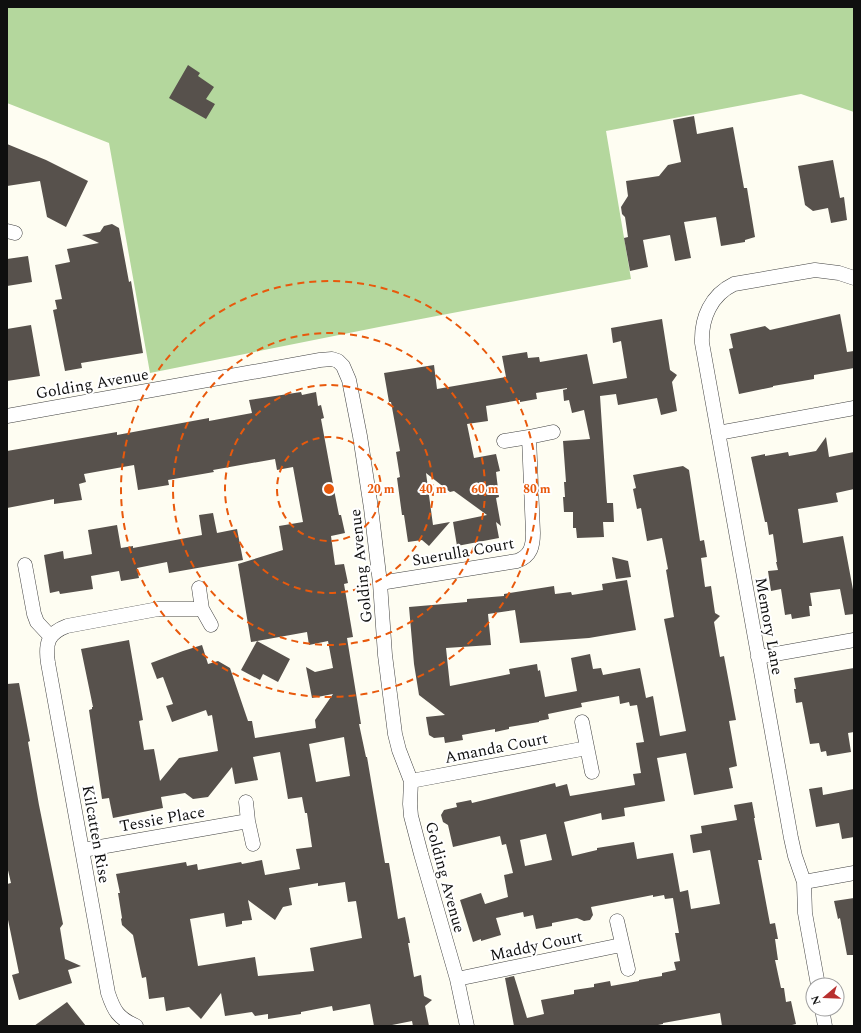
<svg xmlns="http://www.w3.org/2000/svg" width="861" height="1033" viewBox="0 0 861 1033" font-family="Spectral,serif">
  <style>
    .forest { fill: #b4d79d }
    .building { fill: #57514c; fill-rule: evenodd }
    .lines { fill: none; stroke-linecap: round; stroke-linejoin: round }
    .street-casing { stroke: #424242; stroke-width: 15 }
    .street { stroke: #fff; stroke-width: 14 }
    .ring { fill: none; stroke: #e8590c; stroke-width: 2; stroke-dasharray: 7 5 }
    .labels { text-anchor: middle; stroke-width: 4; stroke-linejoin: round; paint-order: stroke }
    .street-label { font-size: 16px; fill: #0f0f0f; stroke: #fff }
    .centre { fill: #e8590c; stroke: #fff; stroke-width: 2 }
    .ring-label { font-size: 12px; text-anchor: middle; font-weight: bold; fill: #e8590c; stroke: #fff; stroke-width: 4; stroke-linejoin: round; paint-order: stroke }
  </style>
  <rect width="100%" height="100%" fill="#fefdf2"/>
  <path class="forest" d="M 7,7 L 854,7 L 854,112 L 801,94 L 606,131 L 631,279 L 379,327 L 150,373 L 109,143 L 7,103 Z"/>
  <path class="building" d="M 188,65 L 200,73 L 198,76 L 214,87 L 206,99 L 215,104 L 206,119 L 169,98 Z
    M 694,116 L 697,134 L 733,127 L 744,188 L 747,188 L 755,237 L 745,240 L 745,242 L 721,246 L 716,217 L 684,222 L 691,258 L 675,261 L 670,235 L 643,240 L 648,267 L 630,271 L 624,238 L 628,237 L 625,217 L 622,214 L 621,207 L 628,196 L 626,181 L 659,176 L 668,165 L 681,162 L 673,120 Z
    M 7,144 L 46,160 L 88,181 L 66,227 L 47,217 L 40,181 L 7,186 Z
    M 833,160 L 840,198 L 844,197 L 847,220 L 831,223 L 828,208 L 813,211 L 805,205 L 798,166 Z
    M 112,224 L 119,228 L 129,282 L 131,281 L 143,353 L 81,363 L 82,368 L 65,371 L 53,310 L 57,309 L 55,300 L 62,299 L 55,265 L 70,262 L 67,249 L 99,243 L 82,235 L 100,232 L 104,226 Z
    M 28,256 L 32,282 L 7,286 L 7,259 Z
    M 840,314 L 847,352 L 854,351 L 854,368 L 814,375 L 814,379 L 773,386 L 773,387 L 739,394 L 729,349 L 733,348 L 730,334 L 765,326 L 770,330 Z
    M 662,319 L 670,370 L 677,375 L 672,382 L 677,411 L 661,415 L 657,398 L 618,405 L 616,394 L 600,396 L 607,503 L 613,503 L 614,522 L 603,522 L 604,537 L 577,538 L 576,528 L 573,528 L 573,512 L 564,512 L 563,497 L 565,497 L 564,482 L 566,482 L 563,441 L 590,439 L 584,410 L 572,413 L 569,400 L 564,401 L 563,390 L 567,389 L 567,388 L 536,393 L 537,399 L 520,402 L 520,400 L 486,406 L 488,421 L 467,424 L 474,458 L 496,454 L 500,471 L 496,472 L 499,497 L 496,498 L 501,526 L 496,522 L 499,538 L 457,546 L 453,522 L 487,515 L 454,491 L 450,492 L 426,473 L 433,525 L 450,522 L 429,546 L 422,540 L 408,542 L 404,515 L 402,515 L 397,478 L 400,477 L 396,452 L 400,451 L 391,402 L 389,402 L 384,373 L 434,365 L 437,389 L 506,377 L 502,356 L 527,352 L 528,358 L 539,357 L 540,362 L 587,354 L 593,384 L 627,378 L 621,341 L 613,343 L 611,328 Z
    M 31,325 L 40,376 L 7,381 L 7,329 Z
    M 301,392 L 302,395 L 316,392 L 318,406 L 321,405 L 324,418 L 321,419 L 335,495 L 339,515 L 341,515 L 345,533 L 331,536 L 335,565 L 344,564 L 348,583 L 344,584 L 353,637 L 347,638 L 361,724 L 359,724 L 366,757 L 367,757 L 385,863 L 389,863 L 398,919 L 405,917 L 410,943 L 408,943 L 414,977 L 421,975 L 424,996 L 432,1000 L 425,1006 L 429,1026 L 413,1026 L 412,1021 L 387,1026 L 374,1026 L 370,1004 L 333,1011 L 332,1006 L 301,1012 L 301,1014 L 268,1019 L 268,1014 L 255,1016 L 252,1012 L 225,1016 L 221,993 L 201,1019 L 189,1007 L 166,1011 L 164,997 L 149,999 L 146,977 L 142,978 L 133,935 L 122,925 L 121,919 L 122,918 L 118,893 L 120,893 L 116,874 L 186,862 L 187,866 L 197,864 L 198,870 L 241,862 L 242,864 L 262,860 L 265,875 L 300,869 L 296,849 L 312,847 L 307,813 L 305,813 L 302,797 L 288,799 L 280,752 L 253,757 L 258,780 L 235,784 L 232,767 L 208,797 L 193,799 L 185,793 L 161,797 L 163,808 L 113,818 L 109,798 L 102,799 L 89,710 L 92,709 L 92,707 L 93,707 L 81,649 L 129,640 L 143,720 L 139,721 L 144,750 L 154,749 L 160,781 L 179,758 L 218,751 L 212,715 L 208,716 L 206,710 L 172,722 L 166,706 L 173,704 L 163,677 L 157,679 L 151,663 L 183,651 L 202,645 L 208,664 L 218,661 L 230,668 L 248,721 L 252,721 L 255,738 L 316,728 L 315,720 L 333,694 L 312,698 L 306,667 L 315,672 L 333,668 L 328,641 L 309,645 L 307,632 L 257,641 L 290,659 L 278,682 L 263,674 L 260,680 L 241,670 L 257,641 L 251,642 L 238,564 L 283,550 L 279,526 L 303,522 L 293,467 L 277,470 L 275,459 L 213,470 L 214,472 L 168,480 L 169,485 L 138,490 L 134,465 L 84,474 L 86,482 L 79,484 L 82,500 L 54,504 L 54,499 L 7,508 L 7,451 L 117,432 L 117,435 L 209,418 L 209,421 L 252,413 L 249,400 ZM 344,737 L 350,776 L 316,782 L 309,744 ZM 345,882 L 348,902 L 356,901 L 362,938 L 310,948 L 314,971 L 258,976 L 255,957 L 198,966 L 190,919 L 224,913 L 226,927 L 242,924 L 242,921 L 252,920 L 248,900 L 275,920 L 283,907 L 292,905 L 289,888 L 318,883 L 318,886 Z
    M 826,437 L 829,457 L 854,452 L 854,489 L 836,493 L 838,502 L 798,509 L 803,543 L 843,536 L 854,595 L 854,614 L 845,615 L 840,589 L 810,593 L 812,606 L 809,606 L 810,616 L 792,619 L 791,614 L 785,615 L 781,589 L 771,591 L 768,571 L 778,570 L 776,562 L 777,562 L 773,534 L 769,535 L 767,522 L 765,522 L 751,457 L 765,454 L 765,456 L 788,452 L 789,456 L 816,451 Z
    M 683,466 L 689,470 L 700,541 L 704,540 L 707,557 L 701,558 L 705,587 L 711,586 L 715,613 L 720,616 L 714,622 L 720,657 L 724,656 L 736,720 L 729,721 L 737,766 L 729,768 L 733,788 L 694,795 L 686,753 L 657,758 L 665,801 L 624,808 L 625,816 L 602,820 L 601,813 L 564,822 L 572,856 L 597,850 L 597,848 L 634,842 L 637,859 L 673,853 L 680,892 L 688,890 L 691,909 L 720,904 L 710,850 L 693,853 L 690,835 L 702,833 L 701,826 L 737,820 L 734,805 L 752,802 L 755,818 L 754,818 L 762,860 L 758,860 L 770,924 L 775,923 L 778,939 L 775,939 L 778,960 L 775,960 L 781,988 L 784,988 L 786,1002 L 791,1001 L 796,1024 L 788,1026 L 722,1026 L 720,1013 L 663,1023 L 663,1024 L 653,1026 L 514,1026 L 505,978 L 514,976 L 527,1018 L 544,1014 L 541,1000 L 574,994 L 574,990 L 594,987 L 594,984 L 610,981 L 611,986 L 639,981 L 639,980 L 662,976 L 662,973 L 676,970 L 674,962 L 680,961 L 675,933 L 679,933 L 673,898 L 665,899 L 664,895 L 653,897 L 653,895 L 591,907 L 593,915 L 590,920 L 584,921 L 577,918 L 552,923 L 552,926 L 536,929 L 533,915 L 524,917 L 523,912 L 496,918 L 501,935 L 481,941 L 481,939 L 473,942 L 460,900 L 481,893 L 485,904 L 508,897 L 504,875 L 513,873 L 506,844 L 502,845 L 500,836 L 453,847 L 448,825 L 443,822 L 441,815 L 444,810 L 457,807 L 456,803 L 471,800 L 472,803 L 555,783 L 556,787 L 567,784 L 570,796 L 635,785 L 633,774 L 641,773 L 636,743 L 644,742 L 637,705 L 630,706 L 629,702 L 620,704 L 619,696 L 581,703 L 582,707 L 548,714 L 549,719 L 539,721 L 539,722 L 509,727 L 509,729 L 495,732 L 495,729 L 462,735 L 463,740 L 445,743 L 444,737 L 434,738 L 429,735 L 426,717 L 445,715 L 419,695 L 414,664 L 409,607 L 467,602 L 467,599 L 504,596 L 504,594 L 554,586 L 555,594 L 571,592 L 572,595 L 603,590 L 602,584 L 627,580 L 636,630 L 589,638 L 520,643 L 515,610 L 488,614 L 491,645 L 446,648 L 450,686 L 510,674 L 509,669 L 537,664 L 538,671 L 540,670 L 545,697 L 577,691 L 571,658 L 590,654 L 593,669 L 601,668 L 603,675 L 640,668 L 646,698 L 653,696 L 660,736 L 686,731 L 664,619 L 674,617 L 666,570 L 668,569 L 662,538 L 647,541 L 641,508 L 637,509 L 633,489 L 636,488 L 633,475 ZM 546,834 L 552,860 L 525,866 L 520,840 Z
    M 213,513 L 217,533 L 237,529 L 243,560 L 169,573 L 167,562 L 137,568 L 139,578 L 121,581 L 119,571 L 91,576 L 93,589 L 60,594 L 59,591 L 50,593 L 44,555 L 63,551 L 64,559 L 92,554 L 88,530 L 117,525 L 121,548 L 133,546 L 133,548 L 202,535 L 199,515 Z
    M 612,557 L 628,561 L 631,577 L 616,579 Z
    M 854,668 L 854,732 L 848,733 L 851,752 L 827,756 L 826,751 L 821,752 L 819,743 L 810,744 L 802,702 L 796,703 L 794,689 L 796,689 L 794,678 Z
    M 19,683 L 30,741 L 28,742 L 39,805 L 63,924 L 60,928 L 65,959 L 81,966 L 68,970 L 72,983 L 19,1000 L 12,975 L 19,973 L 7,915 L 7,884 L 11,883 L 7,866 L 7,684 Z
    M 822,787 L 823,795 L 854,789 L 854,837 L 842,839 L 839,823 L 816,827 L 809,789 Z
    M 854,898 L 854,955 L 847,955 L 840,918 L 838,919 L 834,901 Z
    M 67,1002 L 86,1026 L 34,1026 Z"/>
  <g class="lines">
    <defs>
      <path id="street" d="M 7,231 L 15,233
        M 7,416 L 320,360 L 332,359 L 338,361 L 343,366 L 349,380 L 360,436 L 371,508 L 380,583 L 385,655 L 395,734 L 399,750 L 411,781 L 410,804 L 411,816 L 421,854 L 457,979 L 467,1026
        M 718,433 L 854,408
        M 504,441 L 529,437
        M 25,565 L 34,614 L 37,622 L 51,637
        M 380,583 L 517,561 C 531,556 533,546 533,533 L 529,437 L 553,432
        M 199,588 L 202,609 L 211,625
        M 758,657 L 854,640
        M 582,722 L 592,772
        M 411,781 L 587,748
        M 246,802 L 248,821
        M 83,850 L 248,821 L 253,844
        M 804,882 L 854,873
        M 617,921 L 628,969
        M 457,979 L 621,945
        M 818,985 L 805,913 L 804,882 L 795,856 L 791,838 L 702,343 C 701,318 711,295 734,284 L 815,270 L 839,273 L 854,278
        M 822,1009 L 825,1026
        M 136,1026 C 118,1018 114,1011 108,993 L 48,663 C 45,643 48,633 67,626 L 158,609 L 202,609"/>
    </defs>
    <use href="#street" class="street-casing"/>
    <use href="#street" class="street"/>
  </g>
  <g class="ring">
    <circle cx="329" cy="489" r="52"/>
    <circle cx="329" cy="489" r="104"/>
    <circle cx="329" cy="489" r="156"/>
    <circle cx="329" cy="489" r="208"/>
  </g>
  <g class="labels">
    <g class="street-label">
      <text transform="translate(92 383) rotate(-10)" y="6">Golding Avenue</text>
      <text transform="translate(463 551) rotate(-10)" y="6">Suerulla Court</text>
      <text transform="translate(360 566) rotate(-96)" y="6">Golding Avenue</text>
      <text transform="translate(770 626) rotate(80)" y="6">Memory Lane</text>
      <text transform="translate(496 747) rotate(-11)" y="6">Amanda Court</text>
      <text transform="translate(162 818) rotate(-10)" y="6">Tessie Place</text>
      <text transform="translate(97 834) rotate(80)" y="6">Kilcatten Rise</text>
      <text transform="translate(446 877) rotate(75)" y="6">Golding Avenue</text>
      <text transform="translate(536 945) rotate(-12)" y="6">Maddy Court</text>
    </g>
  </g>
  <circle cx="329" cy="489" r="6" class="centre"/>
  <g class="ring-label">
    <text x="381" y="493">20 m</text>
    <text x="433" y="493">40 m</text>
    <text x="485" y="493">60 m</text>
    <text x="537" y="493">80 m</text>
  </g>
  <rect width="861" height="1033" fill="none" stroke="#0f0f0f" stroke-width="16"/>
  <g transform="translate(825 997) rotate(251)"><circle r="19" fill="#ffffff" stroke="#9f9f9f"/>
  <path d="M0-3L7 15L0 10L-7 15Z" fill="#b8302f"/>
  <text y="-6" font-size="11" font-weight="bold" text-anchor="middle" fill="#0f0f0f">N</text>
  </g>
</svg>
